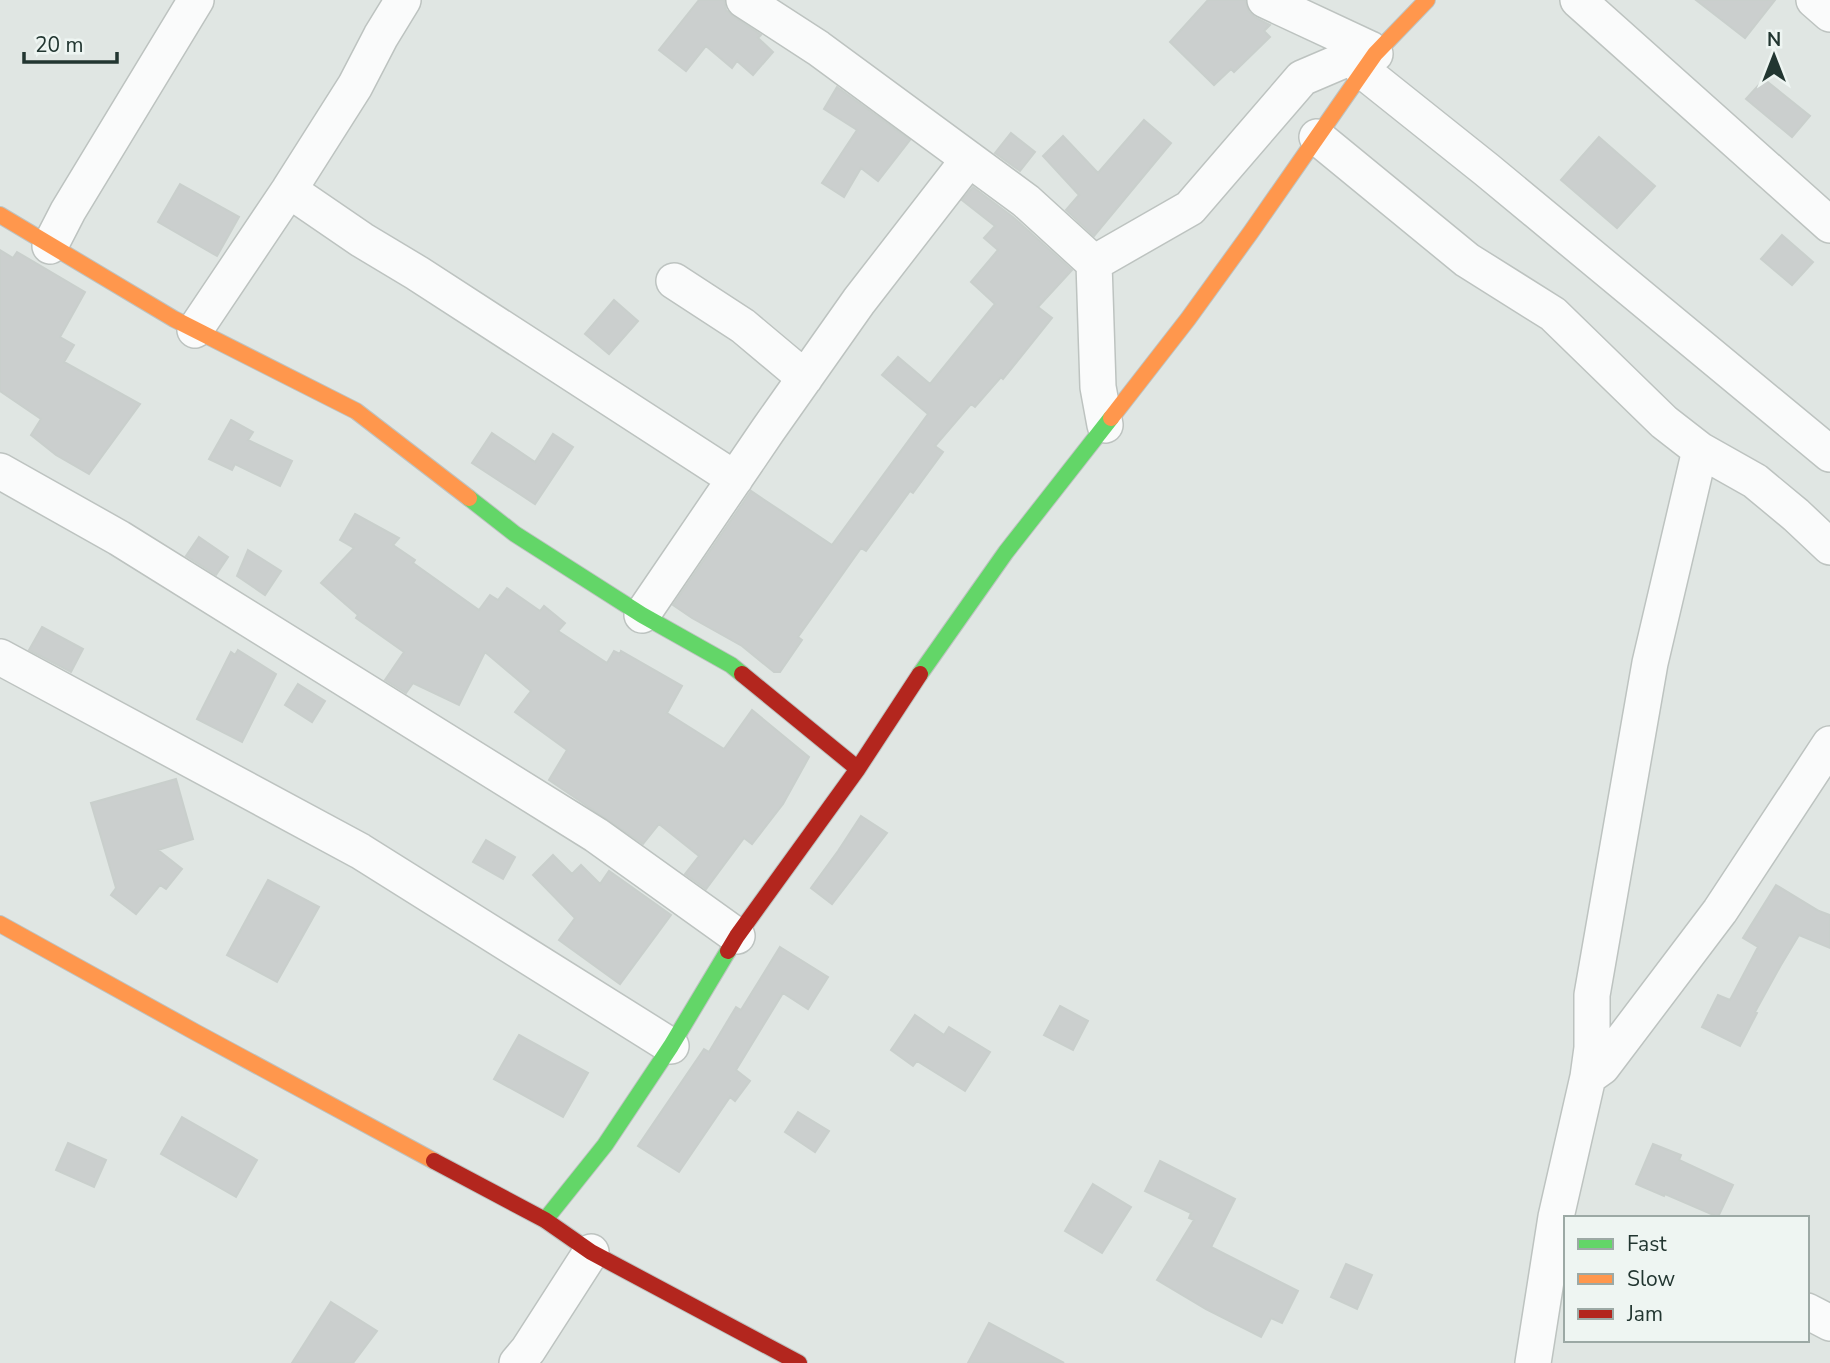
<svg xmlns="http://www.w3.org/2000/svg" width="1830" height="1363" viewBox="0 0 1830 1363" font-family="'Nunito Sans',sans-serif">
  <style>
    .building { fill: #cbcfce; stroke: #c9cfcc; stroke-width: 2 }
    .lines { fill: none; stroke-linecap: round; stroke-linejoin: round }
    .street-casing { stroke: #bdc3c0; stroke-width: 38 }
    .fast-casing { stroke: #bdc3c1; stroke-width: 18 }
    .slow-casing { stroke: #bdc3c1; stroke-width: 18 }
    .jam-casing { stroke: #bdc3c1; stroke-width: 18 }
    .street { stroke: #fafbfb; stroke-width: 35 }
    .fast { stroke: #63d668; stroke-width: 16 }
    .slow { stroke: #ff974d; stroke-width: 16 }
    .jam { stroke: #b3261e; stroke-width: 16 }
  </style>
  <rect width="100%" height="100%" fill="#e0e6e3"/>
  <path class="building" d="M 699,0 L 724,0 L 726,10 L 733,16 L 761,35 L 758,38 L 773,52 L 753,75 L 737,61 L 732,68 L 706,46 L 686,71 L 659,50 Z
    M 1208,0 L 1245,0 L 1249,12 L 1256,18 L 1270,25 L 1264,31 L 1270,37 L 1234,72 L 1231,69 L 1214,85 L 1170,42 Z
    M 1696,0 L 1775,0 L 1745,38 Z
    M 1764,79 L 1810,116 L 1792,137 L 1746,99 Z
    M 837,87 L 910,140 L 878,181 L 861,168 L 844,197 L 822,183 L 857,130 L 824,109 Z
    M 1144,120 L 1171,143 L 1094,236 L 1066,210 L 1079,195 L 1043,156 L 1063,136 L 1098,173 Z
    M 1011,133 L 1035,152 L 1020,171 L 995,153 Z
    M 1599,137 L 1655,186 L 1617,228 L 1561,180 Z
    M 180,184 L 239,217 L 217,256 L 158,222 Z
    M 973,187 L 1013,217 L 1072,270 L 1038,307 L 1052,318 L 1003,379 L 1001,377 L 975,407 L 971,404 L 935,446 L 943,452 L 913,493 L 910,491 L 866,551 L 861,548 L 798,637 L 802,640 L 780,672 L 774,672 L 742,646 L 692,618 L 673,605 L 751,491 L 832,545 L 928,414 L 882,375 L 898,357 L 930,384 L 995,304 L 971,282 L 998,250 L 984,238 L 995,226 L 962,200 Z
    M 1782,235 L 1813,262 L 1792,285 L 1761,259 Z
    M 0,250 L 13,258 L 17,252 L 85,292 L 60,337 L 74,345 L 64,362 L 140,404 L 89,474 L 56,455 L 31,435 L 41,419 L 0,391 Z
    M 614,300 L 638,321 L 609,354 L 585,334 Z
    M 231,420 L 253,432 L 248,440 L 292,461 L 280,486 L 235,464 L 232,470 L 209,459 Z
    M 492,433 L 535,462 L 553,434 L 573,447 L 535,504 L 472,463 Z
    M 355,514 L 399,538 L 393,545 L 415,560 L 413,563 L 479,610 L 490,595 L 498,600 L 507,588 L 540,611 L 544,606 L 565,623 L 558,631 L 607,663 L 614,651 L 620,654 L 621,651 L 682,686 L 667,713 L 724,749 L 752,710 L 809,757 L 783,804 L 752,844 L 744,838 L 706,889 L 685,874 L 699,856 L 659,824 L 643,844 L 549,780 L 567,750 L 515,712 L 531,691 L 485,652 L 459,705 L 413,683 L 406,693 L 385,680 L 404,652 L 356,618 L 358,615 L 321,583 L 354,548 L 340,540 Z
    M 199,537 L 228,557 L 216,575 L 186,556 Z
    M 248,550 L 281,571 L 265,595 L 237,576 Z
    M 42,627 L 83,649 L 71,672 L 29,650 Z
    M 238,650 L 276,674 L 242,742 L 197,719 L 231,652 L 235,655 Z
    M 298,684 L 325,701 L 312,722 L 285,705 Z
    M 176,779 L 193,839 L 158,850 L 182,869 L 166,889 L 160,885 L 136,914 L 111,895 L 116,888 L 91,803 Z
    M 861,816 L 887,833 L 832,904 L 811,888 L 838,851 Z
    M 486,840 L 515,857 L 503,879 L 473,862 Z
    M 553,855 L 572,874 L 581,865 L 600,884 L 609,871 L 671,915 L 620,984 L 559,940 L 575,918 L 533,875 Z
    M 268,880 L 319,907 L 277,982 L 227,955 Z
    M 1776,885 L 1819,911 L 1830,915 L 1830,948 L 1799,935 L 1781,965 L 1755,1012 L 1757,1013 L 1740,1046 L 1702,1027 L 1718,995 L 1730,1000 L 1758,947 L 1743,938 Z
    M 780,947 L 828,977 L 808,1009 L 783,993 L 736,1070 L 750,1081 L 735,1101 L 730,1097 L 679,1172 L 638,1146 L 704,1049 L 709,1052 L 736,1007 L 741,1010 Z
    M 1060,1006 L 1088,1021 L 1073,1050 L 1044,1035 Z
    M 915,1015 L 944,1035 L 949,1027 L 990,1052 L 965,1091 L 917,1061 L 913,1066 L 891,1050 Z
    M 519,1035 L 588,1073 L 563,1117 L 494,1079 Z
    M 798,1112 L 829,1131 L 815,1152 L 785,1132 Z
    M 182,1117 L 257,1160 L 236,1197 L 161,1154 Z
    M 68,1143 L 106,1160 L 94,1187 L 56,1170 Z
    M 1653,1144 L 1681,1155 L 1679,1160 L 1733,1185 L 1718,1217 L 1665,1194 L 1664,1196 L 1636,1184 Z
    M 1160,1161 L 1235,1199 L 1211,1247 L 1298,1291 L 1282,1323 L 1271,1318 L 1261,1337 L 1206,1309 L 1157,1280 L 1194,1220 L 1189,1218 L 1191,1213 L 1145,1191 Z
    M 1093,1184 L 1131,1207 L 1102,1253 L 1065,1231 Z
    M 1346,1264 L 1372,1275 L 1357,1309 L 1331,1297 Z
    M 331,1302 L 377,1331 L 353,1363 L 292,1363 Z
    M 989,1323 L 1064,1363 L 968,1363 Z"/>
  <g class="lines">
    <defs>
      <path id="street" d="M 744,0 L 818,48 L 1026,201 L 1094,263 L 1098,387 L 1105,425
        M 1265,0 L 1370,49 L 1375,54
        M 1578,0 L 1830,225
        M 1814,0 L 1830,14
        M 1363,71 L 1487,170 L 1830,454
        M 1317,137 L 1467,260 L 1553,314 L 1664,422 L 1700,450 L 1755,481 L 1796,515 L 1830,547
        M 289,190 L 362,240 L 417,273 L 735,479
        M 50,246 L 68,211 L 196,0
        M 1094,263 L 1190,208 L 1302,78 L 1370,49
        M 674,281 L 743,326 L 805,378
        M 195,330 L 289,190 L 355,86 L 381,36 L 403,0
        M 0,471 L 119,538 L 596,835 L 737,936
        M 642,615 L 768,430 L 859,301 L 969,159
        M 0,657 L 360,851 L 671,1046
        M 1588,1077 L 1592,1048 L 1592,995 L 1650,663 L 1700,450
        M 1807,1311 L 1830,1323
        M 517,1363 L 528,1350 L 591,1252
        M 1533,1363 L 1556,1217 L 1588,1077 L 1602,1067 L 1720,911 L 1830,744"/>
      <path id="fast" d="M 469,498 L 515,534 L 642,615 L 731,665 L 742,674
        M 920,674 L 1006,552 L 1111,418
        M 545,1220 L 605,1145 L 671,1046 L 728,951"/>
      <path id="slow" d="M 0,215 L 174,319 L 356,411 L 469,498
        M 1111,418 L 1188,319 L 1251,232 L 1375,54 L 1427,0
        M 0,924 L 195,1032 L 434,1161"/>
      <path id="jam" d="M 742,674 L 852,764 L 859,767
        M 728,951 L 737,936 L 857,770 L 920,674
        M 434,1161 L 545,1220 L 591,1252 L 799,1363"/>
    </defs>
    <use href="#street" class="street-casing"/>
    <use href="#fast" class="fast-casing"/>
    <use href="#slow" class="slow-casing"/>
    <use href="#jam" class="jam-casing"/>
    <use href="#street" class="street"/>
    <use href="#fast" class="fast"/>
    <use href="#slow" class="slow"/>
    <use href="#jam" class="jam"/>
  </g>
  <rect x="1564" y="1216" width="245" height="126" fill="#eef5f2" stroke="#9ca9a5" stroke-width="2"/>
  <rect x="1578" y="1239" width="35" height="10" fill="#63d668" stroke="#9ca9a5" stroke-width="2"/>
  <text x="1627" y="1251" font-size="21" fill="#223631">Fast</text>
  <rect x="1578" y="1274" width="35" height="10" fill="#ff974d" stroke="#9ca9a5" stroke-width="2"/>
  <text x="1627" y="1286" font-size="21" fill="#223631">Slow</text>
  <rect x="1578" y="1309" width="35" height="10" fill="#b3261e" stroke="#9ca9a5" stroke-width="2"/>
  <text x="1627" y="1321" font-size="21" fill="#223631">Jam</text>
  <g transform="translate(1774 56)" stroke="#eef5f2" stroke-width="5" paint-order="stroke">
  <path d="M0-5L12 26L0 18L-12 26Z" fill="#223631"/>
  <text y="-10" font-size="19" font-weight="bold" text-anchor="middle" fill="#223631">N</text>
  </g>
  <path d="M24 52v10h93v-10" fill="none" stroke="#223631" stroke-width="3.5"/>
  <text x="35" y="52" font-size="21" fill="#223631" stroke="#eef5f2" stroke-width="5" paint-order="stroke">20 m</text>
</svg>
